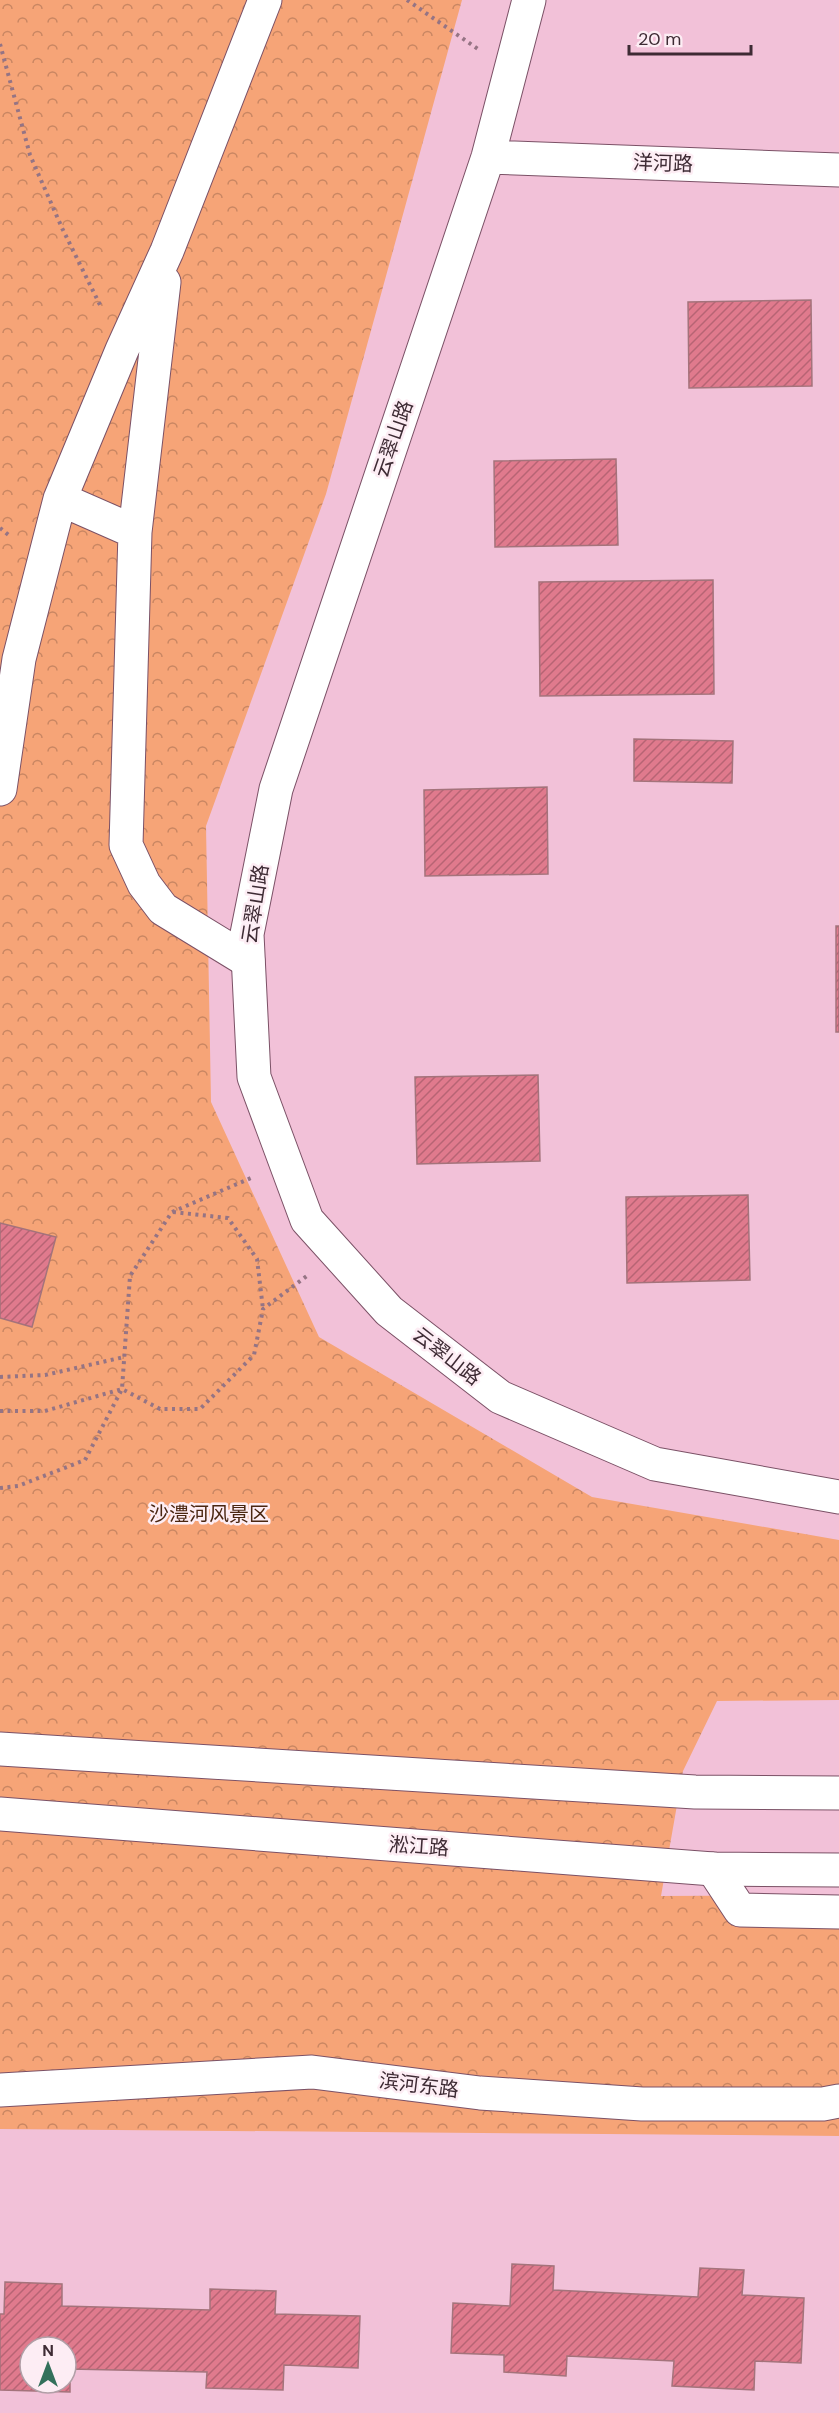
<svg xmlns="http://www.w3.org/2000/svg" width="839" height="2413" viewBox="0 0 839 2413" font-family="'DM Sans','Noto Sans SC',sans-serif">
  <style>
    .park { fill: url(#park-crowns) }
    .building { fill: url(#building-hatch); stroke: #a4737b; stroke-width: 1.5; fill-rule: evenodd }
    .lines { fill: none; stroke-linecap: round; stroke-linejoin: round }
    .minor-casing { stroke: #7b5166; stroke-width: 35 }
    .tertiary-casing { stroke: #7b5166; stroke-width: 35 }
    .primary-casing { stroke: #7b5166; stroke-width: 35 }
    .path { stroke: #957484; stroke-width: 4; stroke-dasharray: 3 4.5; stroke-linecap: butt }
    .minor { stroke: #fff; stroke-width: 33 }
    .tertiary { stroke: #fff; stroke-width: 33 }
    .primary { stroke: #fff; stroke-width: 33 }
    .labels { text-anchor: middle; stroke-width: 5; stroke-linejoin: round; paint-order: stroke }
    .street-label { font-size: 20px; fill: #3e2b34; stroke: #fdedf4 }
    .park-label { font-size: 20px; fill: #4a2611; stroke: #fdedf4 }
  </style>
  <defs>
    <pattern id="park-crowns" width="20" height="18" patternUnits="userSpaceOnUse" patternTransform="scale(1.5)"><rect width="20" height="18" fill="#f6a477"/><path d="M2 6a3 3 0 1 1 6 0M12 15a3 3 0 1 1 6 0" fill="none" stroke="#c98662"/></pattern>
    <pattern id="building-hatch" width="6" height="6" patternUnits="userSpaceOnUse" patternTransform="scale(1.5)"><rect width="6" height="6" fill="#e07a8d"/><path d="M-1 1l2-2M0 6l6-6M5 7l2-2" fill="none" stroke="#b76474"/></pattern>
  </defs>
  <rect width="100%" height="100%" fill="#f2c1d8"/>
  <path class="park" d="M 0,0 L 462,0 L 326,494 L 206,826 L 211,1102 L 319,1337 L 592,1497 L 839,1540 L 839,1700 L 717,1701 L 683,1771 L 661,1896 L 839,1895 L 839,2136 L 0,2129 Z"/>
  <path class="building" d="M 811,300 L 812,386 L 689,388 L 688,302 Z
    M 616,459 L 618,545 L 495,547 L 494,461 Z
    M 713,580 L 714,694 L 540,696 L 539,582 Z
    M 634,739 L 733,741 L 732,783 L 634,781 Z
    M 547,787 L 548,874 L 425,876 L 424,790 Z
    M 836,926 L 839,926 L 839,1032 L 836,1032 Z
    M 538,1075 L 540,1161 L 417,1164 L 415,1077 Z
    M 748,1195 L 750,1280 L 627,1283 L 626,1197 Z
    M 0,1223 L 56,1237 L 32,1327 L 0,1318 Z
    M 512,2264 L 554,2266 L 553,2290 L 698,2297 L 700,2268 L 744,2270 L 742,2295 L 804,2298 L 801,2363 L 755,2361 L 754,2390 L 672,2386 L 674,2361 L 567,2356 L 566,2376 L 504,2372 L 504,2355 L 451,2353 L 453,2303 L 510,2306 Z
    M 5,2282 L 62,2284 L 62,2306 L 210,2310 L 210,2289 L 276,2291 L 275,2314 L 360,2316 L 358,2368 L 284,2365 L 283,2390 L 206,2388 L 207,2372 L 70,2369 L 70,2392 L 0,2390 L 0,2314 L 4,2314 ZM 30,2347 L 66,2347 L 66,2383 L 30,2383 Z"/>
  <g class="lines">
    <defs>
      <path id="minor" d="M 164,282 L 135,532 L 126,845 L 144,884 L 163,909 L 248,961
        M 60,499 L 135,532
        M 0,789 L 19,659 L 60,499 L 122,350 L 167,251 L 265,0"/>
      <path id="tertiary" d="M 529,0 L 488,157 L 276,789 L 247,934 L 254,1077 L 307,1220 L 389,1311 L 500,1397 L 655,1464 L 839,1497
        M 488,157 L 839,170
        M 713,1869 L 740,1910 L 839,1912
        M 0,2090 L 312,2072 L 480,2093 L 642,2104 L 823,2104 L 839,2101"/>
      <path id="primary" d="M 0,1749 L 695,1792 L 839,1793
        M 0,1814 L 713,1869 L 839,1870"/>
    </defs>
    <use href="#minor" class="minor-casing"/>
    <use href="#tertiary" class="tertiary-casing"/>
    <use href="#primary" class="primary-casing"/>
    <path class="path" d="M 407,0 L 478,49
      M 0,44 L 30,155 L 62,228 L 101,307
      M 0,528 L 11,537
      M 173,1212 L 228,1218 L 257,1259 L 263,1309
      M 0,1377 L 45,1375 L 124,1357
      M 0,1411 L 45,1411 L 122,1389 L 130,1276 L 172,1212 L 251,1178
      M 0,1488 L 18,1486 L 85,1460 L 122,1389 L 160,1409 L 200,1409 L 254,1355 L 263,1309 L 308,1275"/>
    <use href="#minor" class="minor"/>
    <use href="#tertiary" class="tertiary"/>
    <use href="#primary" class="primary"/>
  </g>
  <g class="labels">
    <g class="street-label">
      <text transform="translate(663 163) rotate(2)" y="7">洋河路</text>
      <text transform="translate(393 439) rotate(-71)" y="7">云翠山路</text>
      <text transform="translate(255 904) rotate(-81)" y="7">云翠山路</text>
      <text transform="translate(447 1356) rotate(38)" y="7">云翠山路</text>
      <text transform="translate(419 1846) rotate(4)" y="7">淞江路</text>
      <text transform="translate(419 2085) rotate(7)" y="7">滨河东路</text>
    </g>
    <g class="park-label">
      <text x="209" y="1521">沙澧河风景区</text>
    </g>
  </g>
  <g transform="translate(48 2365)"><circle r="28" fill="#fdedf4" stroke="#b19fa7" stroke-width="1.5"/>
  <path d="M0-4.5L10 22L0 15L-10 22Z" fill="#33705b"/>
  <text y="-9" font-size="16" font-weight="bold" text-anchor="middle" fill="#3e2b34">N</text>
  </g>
  <path d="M629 45v9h122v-9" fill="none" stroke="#3e2b34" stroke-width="3"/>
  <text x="638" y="45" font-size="18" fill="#3e2b34" stroke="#fdedf4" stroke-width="4.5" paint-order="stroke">20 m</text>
</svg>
